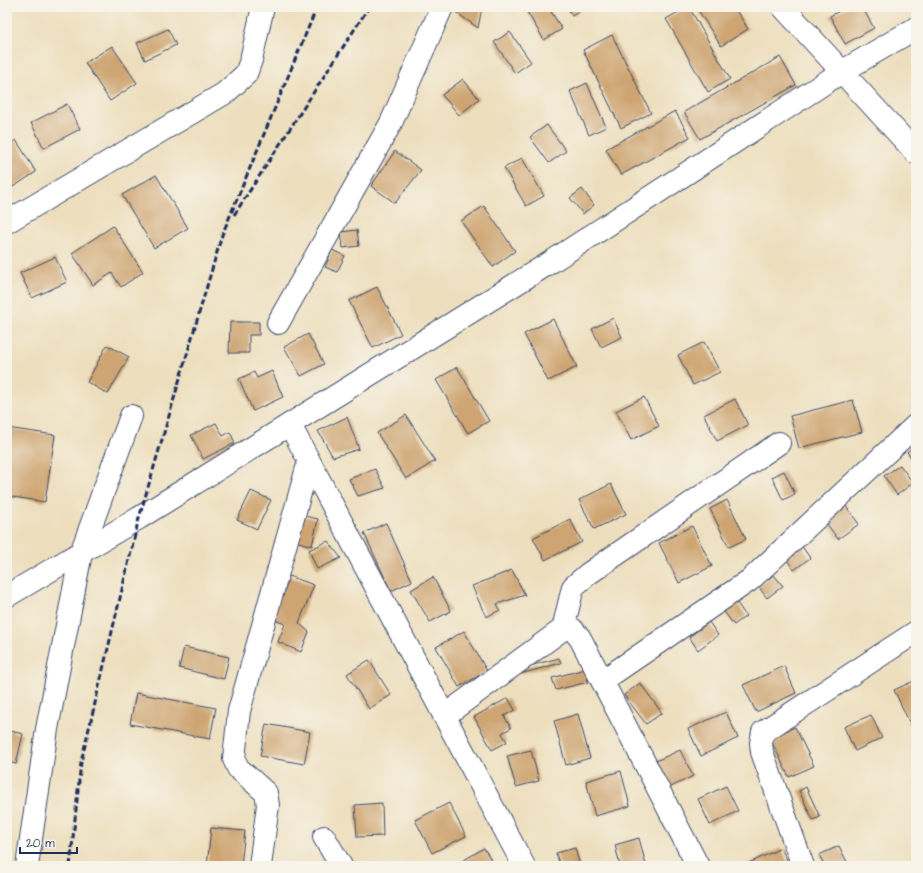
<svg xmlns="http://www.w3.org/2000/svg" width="923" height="873" viewBox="0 0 923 873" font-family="'Architects Daughter',sans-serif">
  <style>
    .building { fill: #cea572 }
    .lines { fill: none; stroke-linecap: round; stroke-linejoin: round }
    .minor-casing { stroke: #3a496c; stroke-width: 24 }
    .minor { stroke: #fff; stroke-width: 22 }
    .rail { stroke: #1b2f5e; stroke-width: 3; stroke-dasharray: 6 3; stroke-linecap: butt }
  </style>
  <rect width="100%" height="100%" fill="#f7f3e8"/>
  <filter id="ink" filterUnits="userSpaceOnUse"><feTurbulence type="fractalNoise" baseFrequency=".025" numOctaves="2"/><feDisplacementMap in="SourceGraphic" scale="8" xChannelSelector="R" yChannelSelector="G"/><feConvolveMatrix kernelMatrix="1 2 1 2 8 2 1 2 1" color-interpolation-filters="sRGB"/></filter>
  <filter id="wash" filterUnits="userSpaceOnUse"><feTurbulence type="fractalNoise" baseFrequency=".012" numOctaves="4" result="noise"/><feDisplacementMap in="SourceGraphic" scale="16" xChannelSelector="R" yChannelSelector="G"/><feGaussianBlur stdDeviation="0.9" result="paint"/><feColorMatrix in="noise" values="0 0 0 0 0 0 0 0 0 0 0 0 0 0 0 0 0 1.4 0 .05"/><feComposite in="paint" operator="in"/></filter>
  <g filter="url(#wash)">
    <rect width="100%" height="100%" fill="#eddfbe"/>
    <g id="blocks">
      <path class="building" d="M 449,7 L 482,7 L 478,28 Z
        M 524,7 L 548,7 L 562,29 L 544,40 Z
        M 567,7 L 585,7 L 585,8 L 572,16 Z
        M 687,7 L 689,7 L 730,79 L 708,92 L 666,19 Z
        M 696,7 L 734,7 L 748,29 L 721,46 Z
        M 847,7 L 862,7 L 874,28 L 845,44 L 830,16 Z
        M 168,29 L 176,45 L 145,60 L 137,43 Z
        M 510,32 L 531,62 L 515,73 L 494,42 Z
        M 612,35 L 651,113 L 621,128 L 583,50 Z
        M 112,46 L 137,83 L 110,101 L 85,63 Z
        M 780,57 L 796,85 L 700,139 L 684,112 Z
        M 463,79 L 479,99 L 459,115 L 442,95 Z
        M 587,83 L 606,127 L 589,135 L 570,91 Z
        M 67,104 L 80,129 L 44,148 L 31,123 Z
        M 675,111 L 690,137 L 621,175 L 606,149 Z
        M 547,125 L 566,151 L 549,163 L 530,137 Z
        M 16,140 L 36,172 L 13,187 L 7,178 L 7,146 Z
        M 395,151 L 421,170 L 395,203 L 371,186 Z
        M 522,158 L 544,196 L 526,206 L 504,168 Z
        M 156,175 L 188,228 L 154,248 L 122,195 Z
        M 582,189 L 594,205 L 583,214 L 570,198 Z
        M 484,206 L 515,251 L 493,267 L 461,221 Z
        M 113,226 L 143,272 L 121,287 L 112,273 L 93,285 L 72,253 Z
        M 357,230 L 359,246 L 343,248 L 341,232 Z
        M 332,250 L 345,256 L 337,272 L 325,267 Z
        M 55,257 L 67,282 L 32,298 L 20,273 Z
        M 377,287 L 401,334 L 373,348 L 349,301 Z
        M 613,318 L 622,337 L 601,347 L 592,329 Z
        M 553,319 L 577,367 L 548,381 L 524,334 Z
        M 230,322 L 259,322 L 259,335 L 249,335 L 249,353 L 229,353 Z
        M 308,334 L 324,364 L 301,376 L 284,347 Z
        M 704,342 L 720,372 L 693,385 L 678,355 Z
        M 107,345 L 129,357 L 108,394 L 87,382 Z
        M 457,367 L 489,421 L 468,433 L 436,380 Z
        M 272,371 L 283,397 L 253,411 L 239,379 L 254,372 L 257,378 Z
        M 644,397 L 659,426 L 631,440 L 616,411 Z
        M 735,399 L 748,425 L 717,441 L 704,415 Z
        M 853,400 L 862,432 L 799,448 L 790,416 Z
        M 406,415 L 435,461 L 406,479 L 377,433 Z
        M 347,417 L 359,449 L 333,457 L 318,431 Z
        M 216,423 L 223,436 L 230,432 L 235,443 L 203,459 L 191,435 Z
        M 7,428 L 55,435 L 45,502 L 7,496 Z
        M 916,445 L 916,465 L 907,452 Z
        M 900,465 L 913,483 L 897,495 L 884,476 Z
        M 375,469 L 385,488 L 358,496 L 349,479 Z
        M 784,471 L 795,494 L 783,500 L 772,477 Z
        M 611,484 L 626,514 L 594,529 L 579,500 Z
        M 251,491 L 271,500 L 257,529 L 237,520 Z
        M 727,500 L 746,539 L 729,547 L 710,509 Z
        M 845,505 L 859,524 L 838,539 L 824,520 Z
        M 296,514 L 318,519 L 312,546 L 289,539 Z
        M 570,519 L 582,542 L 545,560 L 533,538 Z
        M 386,523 L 412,581 L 391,591 L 364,533 Z
        M 692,526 L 712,566 L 679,583 L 659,543 Z
        M 328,541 L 341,558 L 317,569 L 309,550 Z
        M 801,545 L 810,558 L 794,570 L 785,557 Z
        M 512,570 L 525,595 L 497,604 L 500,610 L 486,617 L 472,586 Z
        M 286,575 L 314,585 L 299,623 L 309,632 L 301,652 L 278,642 L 285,624 L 269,618 Z
        M 774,575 L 783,586 L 767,598 L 758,586 Z
        M 433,577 L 451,611 L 430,622 L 411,590 Z
        M 735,600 L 746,616 L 734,625 L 722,609 Z
        M 709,622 L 718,635 L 698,650 L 689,637 Z
        M 464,631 L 487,671 L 459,687 L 436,647 Z
        M 184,647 L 229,657 L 224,679 L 179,668 Z
        M 559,658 L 561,663 L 520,674 L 518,669 Z
        M 369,660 L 391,695 L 369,709 L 347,674 Z
        M 784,666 L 796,693 L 756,712 L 743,685 Z
        M 585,669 L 588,682 L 556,690 L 552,678 Z
        M 916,680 L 916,729 L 913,730 L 894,690 Z
        M 640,683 L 662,713 L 646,724 L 624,695 Z
        M 136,693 L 216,708 L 210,739 L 130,724 Z
        M 508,698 L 515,710 L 504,716 L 511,728 L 502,733 L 507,742 L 492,750 L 474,717 Z
        M 726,712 L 738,738 L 701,756 L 688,729 Z
        M 578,714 L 590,758 L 566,765 L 554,721 Z
        M 871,715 L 882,738 L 855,751 L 844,727 Z
        M 266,724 L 310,732 L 304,764 L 260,756 Z
        M 795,727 L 814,766 L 789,777 L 770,738 Z
        M 7,730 L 23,734 L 16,764 L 7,762 Z
        M 531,750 L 539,781 L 516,787 L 507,756 Z
        M 680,750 L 693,776 L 669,788 L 656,761 Z
        M 621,771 L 630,806 L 595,816 L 586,781 Z
        M 726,786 L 738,811 L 710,825 L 698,799 Z
        M 806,787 L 820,817 L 813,820 L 799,791 Z
        M 382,803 L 383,836 L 357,837 L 355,805 Z
        M 449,803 L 466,836 L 432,853 L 415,820 Z
        M 211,828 L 245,831 L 241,866 L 207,866 Z
        M 639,838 L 646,865 L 620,866 L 615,845 Z
        M 839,846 L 849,866 L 825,866 L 819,855 Z
        M 484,848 L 493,863 L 487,866 L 454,866 Z
        M 575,848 L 580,866 L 560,866 L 556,853 Z
        M 781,848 L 790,866 L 743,866 Z"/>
    </g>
  </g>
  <g filter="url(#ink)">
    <use href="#blocks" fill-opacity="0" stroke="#3a496c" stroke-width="1"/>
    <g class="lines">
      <defs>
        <path id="minor" d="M 783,7 L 916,153
          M 7,222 L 225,93 L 246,74 L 251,60 L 263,7
          M 278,323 L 391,123 L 442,7
          M 290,425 L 524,866
          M 7,596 L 139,518 L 551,262 L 843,71 L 916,28
          M 563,629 L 573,587 L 588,574 L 779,443
          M 602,681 L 750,580 L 916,425
          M 444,716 L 563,629 L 572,629 L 580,638 L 698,866
          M 324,837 L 341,866
          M 27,866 L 47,729 L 81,553 L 131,416
          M 260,866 L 268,805 L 266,793 L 238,768 L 234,759 L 239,711 L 309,461
          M 803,866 L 762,752 L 761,743 L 763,732 L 916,632"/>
      </defs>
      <use href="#minor" class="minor-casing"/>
      <use href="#minor" class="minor"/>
      <path class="rail" d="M 234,215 L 369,7
        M 70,866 L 81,762 L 139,518 L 222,235 L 317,7"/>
    </g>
  </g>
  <rect width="923" height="873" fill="none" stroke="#f7f3e8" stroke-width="24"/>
  <path d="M20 847v6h57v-6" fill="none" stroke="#1b2f5e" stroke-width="2"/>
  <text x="26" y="847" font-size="12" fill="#1b2f5e" stroke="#f7f3e8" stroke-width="3" paint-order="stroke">20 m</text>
</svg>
